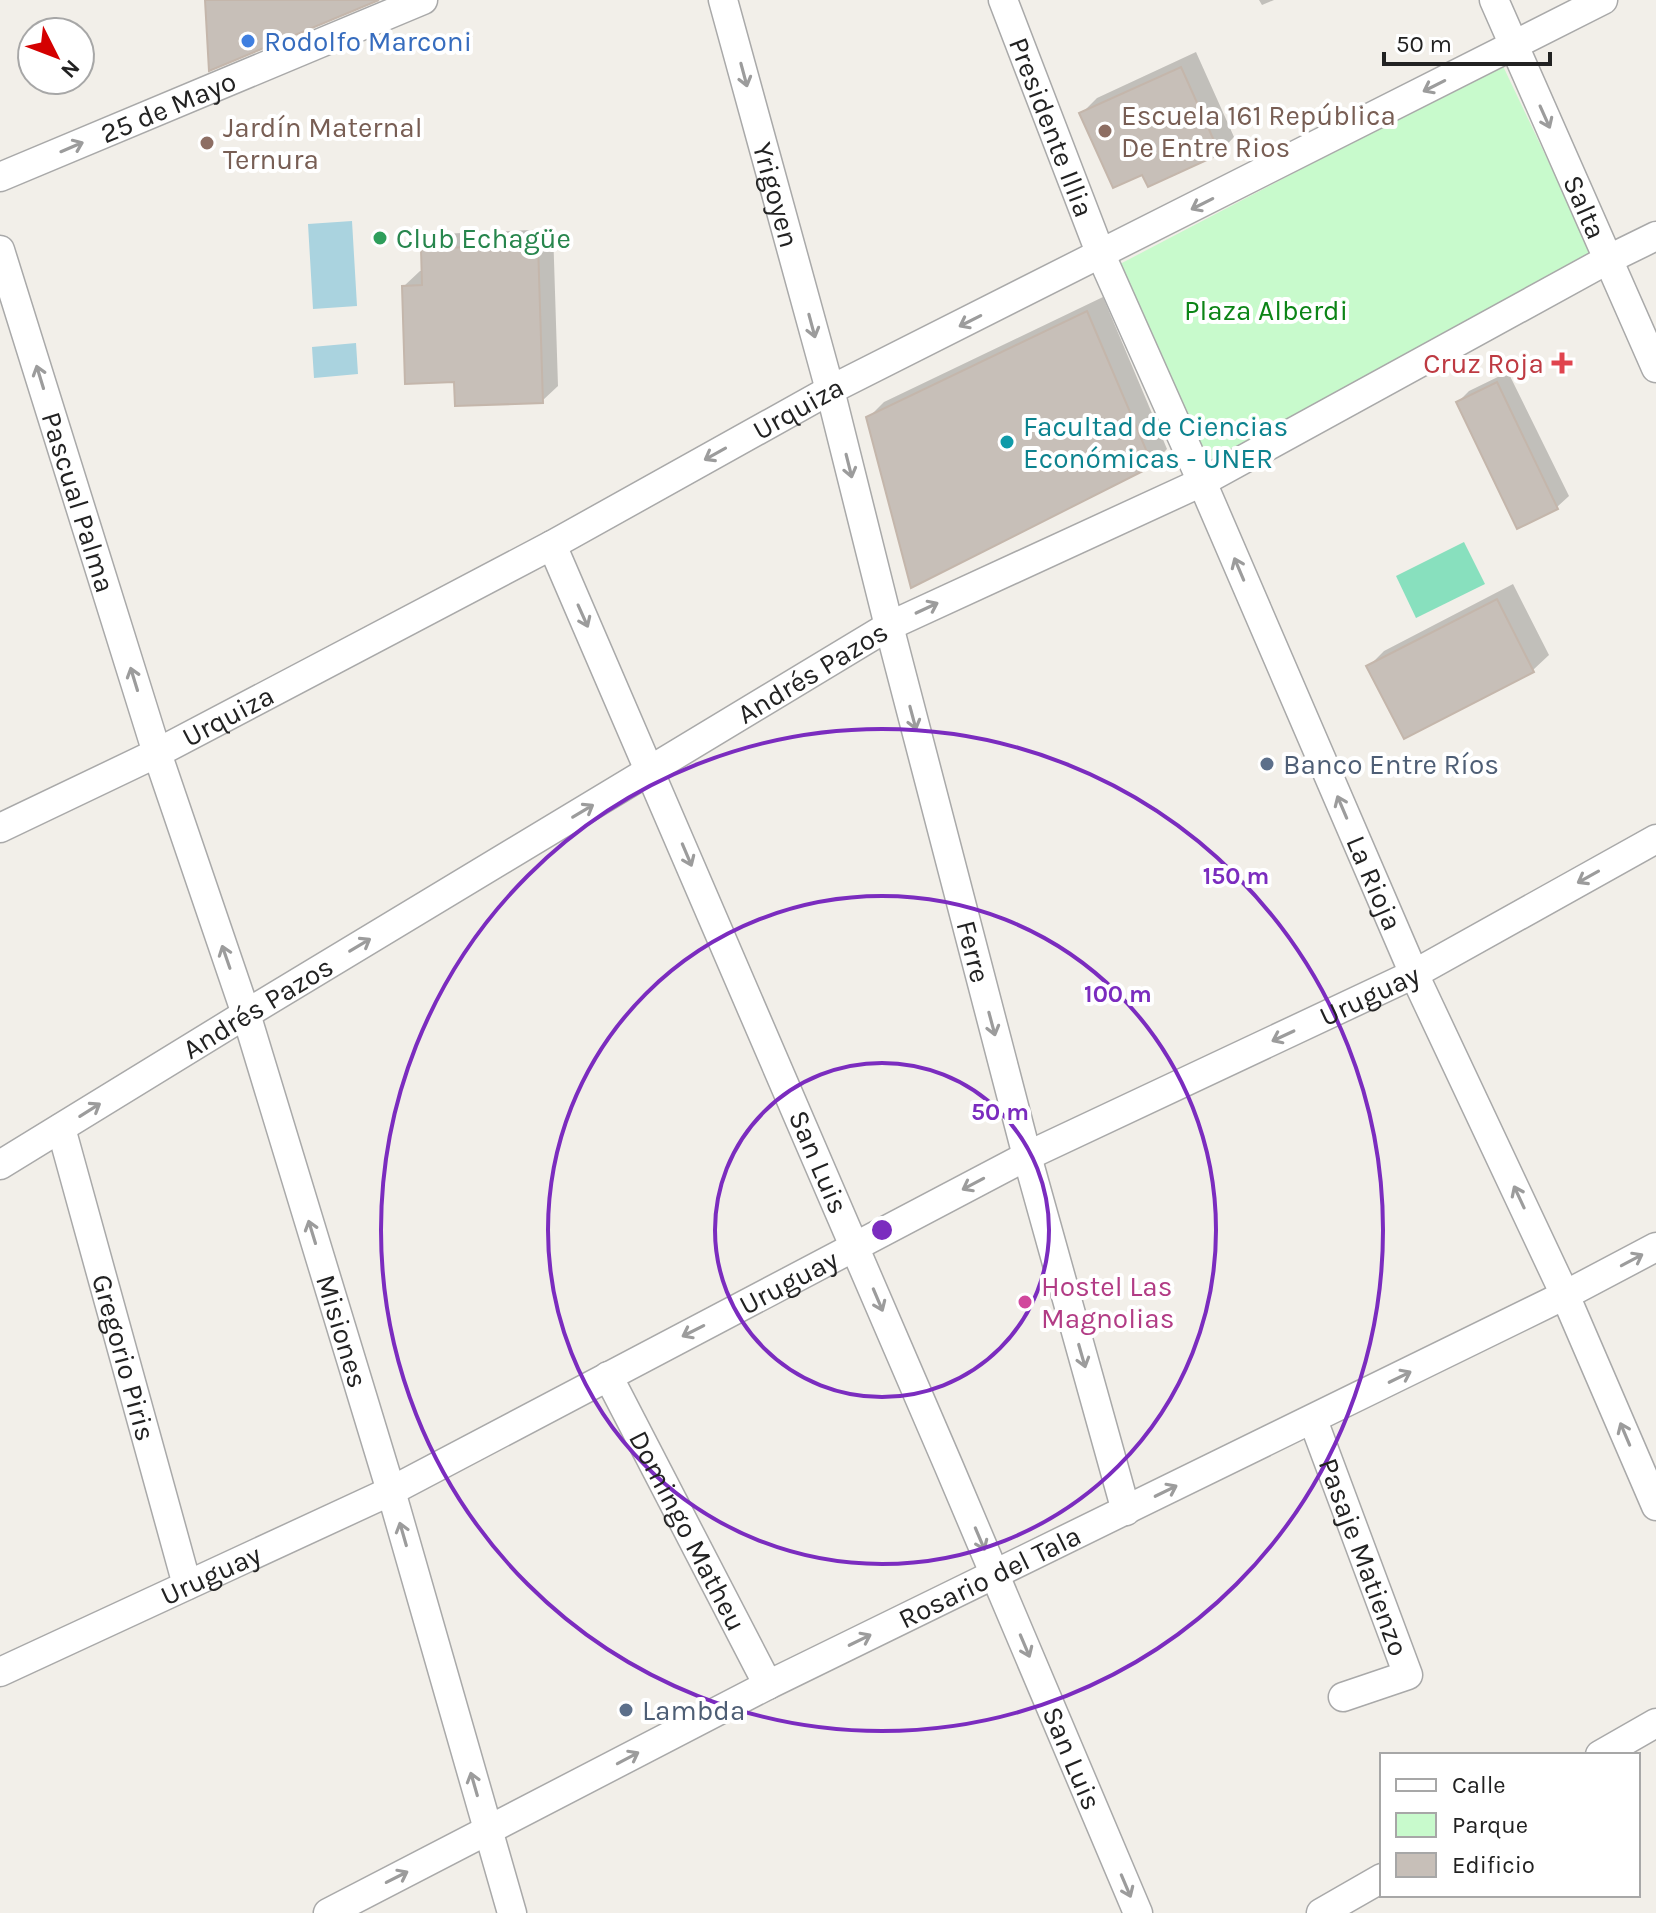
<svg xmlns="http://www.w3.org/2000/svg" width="1656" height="1913" viewBox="0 0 1656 1913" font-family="Karla,sans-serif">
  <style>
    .park { fill: #c8facc }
    .pitch { fill: #88e0be }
    .water { fill: #aad3df }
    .shadow { fill: #0003 }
    .building { fill: #c7bfb8; stroke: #c4b6ab; stroke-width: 2 }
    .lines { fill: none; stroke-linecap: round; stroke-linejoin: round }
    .minor-casing { stroke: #a9a9a9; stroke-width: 31 }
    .minor { stroke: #fff; stroke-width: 28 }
    .oneway { stroke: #9c9c9c }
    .ring { fill: none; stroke: #7b2cbf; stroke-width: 4 }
    .shop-dot { fill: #3f7fe0; stroke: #fff; stroke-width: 3 }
    .education-dot { fill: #8d6e63; stroke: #fff; stroke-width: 3 }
    .leisure-dot { fill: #2e9e5b; stroke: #fff; stroke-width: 3 }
    .health-dot { fill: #e0444e; stroke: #fff; stroke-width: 3 }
    .culture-dot { fill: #0f9aa8; stroke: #fff; stroke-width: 3 }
    .service-dot { fill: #5c6f8a; stroke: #fff; stroke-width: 3 }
    .hotel-dot { fill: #d1479c; stroke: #fff; stroke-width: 3 }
    .labels { text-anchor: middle; stroke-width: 8; stroke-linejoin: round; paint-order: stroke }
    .shop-label { font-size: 28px; fill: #366cbe; stroke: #fff; text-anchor: start }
    .street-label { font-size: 28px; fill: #222; stroke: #fff }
    .education-label { font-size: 28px; fill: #785e54; stroke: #fff; text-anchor: start }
    .leisure-label { font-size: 28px; fill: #27864d; stroke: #fff; text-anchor: start }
    .park-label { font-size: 28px; fill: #0c8416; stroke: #fff }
    .health-label { font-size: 28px; fill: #be3a42; stroke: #fff; text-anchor: end }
    .culture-label { font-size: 28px; fill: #0d838f; stroke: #fff; text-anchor: start }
    .service-label { font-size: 28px; fill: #4e5e75; stroke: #fff; text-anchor: start }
    .hotel-label { font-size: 28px; fill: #b23c85; stroke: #fff; text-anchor: start }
    .centre { fill: #7b2cbf; stroke: #fff; stroke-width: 4 }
    .ring-label { font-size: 24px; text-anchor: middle; font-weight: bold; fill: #7b2cbf; stroke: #fff; stroke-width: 8; stroke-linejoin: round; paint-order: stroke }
  </style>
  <rect width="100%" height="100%" fill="#f2efe9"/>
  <path class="park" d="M 1502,64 L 1592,253 L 1209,465 L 1120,264 Z"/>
  <path class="pitch" d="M 1464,542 L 1485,584 L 1416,618 L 1396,576 Z"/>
  <path class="water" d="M 352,221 L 357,306 L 313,309 L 308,224 Z
    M 356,343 L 358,374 L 314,378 L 312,347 Z"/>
  <path class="shadow" d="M 1259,0 L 1274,0 L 1262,5 Z
    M 1196,52 L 1234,137 L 1219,153 L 1144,173 L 1082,113 L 1097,98 Z
    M 553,229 L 558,386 L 542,401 L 456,380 L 404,286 L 420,271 L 424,271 L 423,249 L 439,234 Z
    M 1103,297 L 1167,449 L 1152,465 L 868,418 L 884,402 Z
    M 1508,372 L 1569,496 L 1557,507 L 1518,526 L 1458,402 L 1469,391 Z
    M 1513,584 L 1549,655 L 1533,670 L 1369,666 L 1384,651 Z"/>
  <path class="building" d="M 205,0 L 379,0 L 209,71 Z
    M 1181,67 L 1220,154 L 1148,187 L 1142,175 L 1113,188 L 1079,113 Z
    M 538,244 L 543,403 L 455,406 L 454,382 L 405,384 L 402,286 L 422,285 L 421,249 Z
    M 1087,311 L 1153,466 L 911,588 L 866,417 Z
    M 1497,382 L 1558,509 L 1517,529 L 1456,402 Z
    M 1497,599 L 1534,672 L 1404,739 L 1366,666 Z"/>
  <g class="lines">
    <defs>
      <g id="minor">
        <path id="s1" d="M 723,0 L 830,390 L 889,626 L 1027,1156 L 1126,1511"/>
        <path id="s2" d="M 1003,0 L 1101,255 L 1202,482 L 1414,974 L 1565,1295 L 1656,1506"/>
        <path id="s3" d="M 1494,0 L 1656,368"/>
        <path id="s4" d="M 0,177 L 423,0"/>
        <path id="s5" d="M 0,250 L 157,753 L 246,1014 L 391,1491 L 512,1913"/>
        <path id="s6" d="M 552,545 C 751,999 945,1456 1138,1913"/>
        <path id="s7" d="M 0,828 L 157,753 L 552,545 L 830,390 L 1603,0"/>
        <path id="s8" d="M 61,1128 L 187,1585"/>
        <path id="s9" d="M 0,1165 L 246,1014 L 889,626 L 1202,482 L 1607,260 L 1656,236"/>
        <path id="s10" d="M 608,1376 L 768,1685"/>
        <path id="s11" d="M 1313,1420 L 1408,1675 L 1343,1697"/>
        <path id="s12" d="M 0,1672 L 391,1491 L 1027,1156 L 1414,974 L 1656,839"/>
        <path d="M 1600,1755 L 1656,1723"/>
        <path id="s13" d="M 328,1913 L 768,1685 L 1565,1295 L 1656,1247"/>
        <path d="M 1321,1913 L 1382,1878"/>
      </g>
    </defs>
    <use href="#minor" class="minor-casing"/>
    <use href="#minor" class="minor"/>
  </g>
  <defs><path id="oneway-shaft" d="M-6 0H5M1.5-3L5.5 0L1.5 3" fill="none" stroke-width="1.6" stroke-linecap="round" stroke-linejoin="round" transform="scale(2)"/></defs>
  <g class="oneway">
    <use href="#oneway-shaft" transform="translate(744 75) rotate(75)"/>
    <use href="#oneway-shaft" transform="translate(1434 86) rotate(153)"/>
    <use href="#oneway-shaft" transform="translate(1545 117) rotate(66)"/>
    <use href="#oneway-shaft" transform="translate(72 147) rotate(-23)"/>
    <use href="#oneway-shaft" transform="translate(1202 204) rotate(153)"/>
    <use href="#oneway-shaft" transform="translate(970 321) rotate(153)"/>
    <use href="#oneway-shaft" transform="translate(812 326) rotate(75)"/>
    <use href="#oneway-shaft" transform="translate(40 377) rotate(-107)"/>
    <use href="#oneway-shaft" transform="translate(715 454) rotate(151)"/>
    <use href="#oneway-shaft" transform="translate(849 466) rotate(76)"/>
    <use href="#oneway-shaft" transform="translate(1239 569) rotate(-113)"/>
    <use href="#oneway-shaft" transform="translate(927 608) rotate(-25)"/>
    <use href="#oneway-shaft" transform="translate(583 616) rotate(66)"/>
    <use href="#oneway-shaft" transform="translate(134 679) rotate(-107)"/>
    <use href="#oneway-shaft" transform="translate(913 718) rotate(75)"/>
    <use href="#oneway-shaft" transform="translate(1342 807) rotate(-113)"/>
    <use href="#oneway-shaft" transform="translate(583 811) rotate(-31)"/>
    <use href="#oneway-shaft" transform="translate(687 855) rotate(67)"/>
    <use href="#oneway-shaft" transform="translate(1588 877) rotate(151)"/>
    <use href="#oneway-shaft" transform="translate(360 945) rotate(-31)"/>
    <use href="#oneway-shaft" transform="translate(226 957) rotate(-109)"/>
    <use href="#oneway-shaft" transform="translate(992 1024) rotate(75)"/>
    <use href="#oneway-shaft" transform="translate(1283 1036) rotate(155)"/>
    <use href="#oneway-shaft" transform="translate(90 1110) rotate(-32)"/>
    <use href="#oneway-shaft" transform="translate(973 1184) rotate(152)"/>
    <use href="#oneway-shaft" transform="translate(1519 1197) rotate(-115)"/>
    <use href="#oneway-shaft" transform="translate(312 1232) rotate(-107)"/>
    <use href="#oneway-shaft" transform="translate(1632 1260) rotate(-28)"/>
    <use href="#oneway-shaft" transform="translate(878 1300) rotate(67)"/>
    <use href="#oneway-shaft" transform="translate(693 1331) rotate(153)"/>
    <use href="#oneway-shaft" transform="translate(1082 1356) rotate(74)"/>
    <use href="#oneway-shaft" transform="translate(1400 1377) rotate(-26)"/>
    <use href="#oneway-shaft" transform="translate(1625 1434) rotate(-113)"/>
    <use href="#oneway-shaft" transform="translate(1166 1491) rotate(-26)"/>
    <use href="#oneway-shaft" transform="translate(403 1534) rotate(-106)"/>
    <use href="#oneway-shaft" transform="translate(980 1539) rotate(67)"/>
    <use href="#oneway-shaft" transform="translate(860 1640) rotate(-26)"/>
    <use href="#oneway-shaft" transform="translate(1025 1646) rotate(67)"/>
    <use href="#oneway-shaft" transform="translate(628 1758) rotate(-28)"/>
    <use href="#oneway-shaft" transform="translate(474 1784) rotate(-106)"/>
    <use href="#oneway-shaft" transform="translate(397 1877) rotate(-27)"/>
    <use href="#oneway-shaft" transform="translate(1126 1886) rotate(67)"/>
  </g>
  <g class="ring">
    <circle cx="882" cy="1230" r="167"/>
    <circle cx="882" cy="1230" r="334"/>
    <circle cx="882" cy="1230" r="501"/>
  </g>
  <circle class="shop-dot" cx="248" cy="41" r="8"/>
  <g class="education-dot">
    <circle cx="1105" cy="131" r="8"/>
    <circle cx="207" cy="143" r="8"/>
  </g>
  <circle class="leisure-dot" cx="380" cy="238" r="8"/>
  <path class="health-dot" d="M1558 351h8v8h8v8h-8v8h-8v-8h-8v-8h8z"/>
  <circle class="culture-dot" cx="1007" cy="442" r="8"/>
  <g class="service-dot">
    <circle cx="1267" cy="764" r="8"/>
    <circle cx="626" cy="1710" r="8"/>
  </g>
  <circle class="hotel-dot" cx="1025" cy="1302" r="8"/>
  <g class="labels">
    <g class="shop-label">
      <text x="264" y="51">Rodolfo Marconi</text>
    </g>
    <g class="street-label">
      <text dy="10" stroke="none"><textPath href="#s4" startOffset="182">25 de Mayo</textPath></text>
      <text dy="10" stroke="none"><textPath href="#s2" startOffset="136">Presidente Illia</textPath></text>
      <text dy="10" stroke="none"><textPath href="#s1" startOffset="202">Yrigoyen</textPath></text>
      <text dy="10" stroke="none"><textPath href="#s3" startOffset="226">Salta</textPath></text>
      <text dy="10" stroke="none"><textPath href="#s7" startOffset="902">Urquiza</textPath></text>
      <text dy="10" stroke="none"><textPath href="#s5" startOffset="264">Pascual Palma</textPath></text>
      <text dy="10" stroke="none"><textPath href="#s9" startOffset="950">Andrés Pazos</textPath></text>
      <text dy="10" stroke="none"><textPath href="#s7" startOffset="254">Urquiza</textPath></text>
      <text dy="10" stroke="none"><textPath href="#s2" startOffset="958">La Rioja</textPath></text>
      <text dy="10" stroke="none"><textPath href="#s1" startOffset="984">Ferre</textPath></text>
      <text dy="10" stroke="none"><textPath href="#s12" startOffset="1528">Uruguay</textPath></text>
      <text dy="10" stroke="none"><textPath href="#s9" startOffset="302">Andrés Pazos</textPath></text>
      <text dy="10" stroke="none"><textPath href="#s6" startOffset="672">San Luis</textPath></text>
      <text dy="10" stroke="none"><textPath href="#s12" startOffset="880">Uruguay</textPath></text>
      <text dy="10" stroke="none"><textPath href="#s5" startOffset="1134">Misiones</textPath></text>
      <text dy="10" stroke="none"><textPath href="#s8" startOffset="238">Gregorio Piris</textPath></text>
      <text dy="10" stroke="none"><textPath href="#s10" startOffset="174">Domingo Matheu</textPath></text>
      <text dy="10" stroke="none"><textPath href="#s11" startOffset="146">Pasaje Matienzo</textPath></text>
      <text dy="10" stroke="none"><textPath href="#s12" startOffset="232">Uruguay</textPath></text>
      <text dy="10" stroke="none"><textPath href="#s13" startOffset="742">Rosario del Tala</textPath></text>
      <text dy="10" stroke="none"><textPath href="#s6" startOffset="1320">San Luis</textPath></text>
    </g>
    <g class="education-label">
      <text x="1121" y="125">Escuela 161 República<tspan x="1121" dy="32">De Entre Rios</tspan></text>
      <text x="223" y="137">Jardín Maternal<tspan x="223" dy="32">Ternura</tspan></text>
    </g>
    <g class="leisure-label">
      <text x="396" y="248">Club Echagüe</text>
    </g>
    <g class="park-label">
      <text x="1266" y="320">Plaza Alberdi</text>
    </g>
    <g class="health-label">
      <text x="1544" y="373">Cruz Roja</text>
    </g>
    <g class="culture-label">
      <text x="1023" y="436">Facultad de Ciencias<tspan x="1023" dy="32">Económicas - UNER</tspan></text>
    </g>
    <g class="service-label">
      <text x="1283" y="774">Banco Entre Ríos</text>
      <text x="642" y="1720">Lambda</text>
    </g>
    <g class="hotel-label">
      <text x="1041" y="1296">Hostel Las<tspan x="1041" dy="32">Magnolias</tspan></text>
    </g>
  </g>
  <circle cx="882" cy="1230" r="12" class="centre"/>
  <g class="ring-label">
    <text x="1236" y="884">150 m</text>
    <text x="1118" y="1002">100 m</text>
    <text x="1000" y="1120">50 m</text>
  </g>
  <rect x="1380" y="1753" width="260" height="144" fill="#ffffff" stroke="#a7a7a7" stroke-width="2"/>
  <rect x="1396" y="1779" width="40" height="12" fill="#ffffff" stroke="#a7a7a7" stroke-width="2"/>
  <text x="1452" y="1793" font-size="24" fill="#222222">Calle</text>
  <rect x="1396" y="1813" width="40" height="24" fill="#c8facc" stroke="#a7a7a7" stroke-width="2"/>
  <text x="1452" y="1833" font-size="24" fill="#222222">Parque</text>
  <rect x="1396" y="1853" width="40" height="24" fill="#c7bfb8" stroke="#a7a7a7" stroke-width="2"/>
  <text x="1452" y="1873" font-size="24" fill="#222222">Edificio</text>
  <g transform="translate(56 56) rotate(132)"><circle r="38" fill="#ffffff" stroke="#a7a7a7" stroke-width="2"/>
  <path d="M0-6L14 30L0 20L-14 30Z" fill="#d40000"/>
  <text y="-12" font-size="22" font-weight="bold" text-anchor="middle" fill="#222222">N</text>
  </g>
  <path d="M1384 52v12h166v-12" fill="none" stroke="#222222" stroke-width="4"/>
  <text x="1396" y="52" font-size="24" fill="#222222" stroke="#ffffff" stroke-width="6" paint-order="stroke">50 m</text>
</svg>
